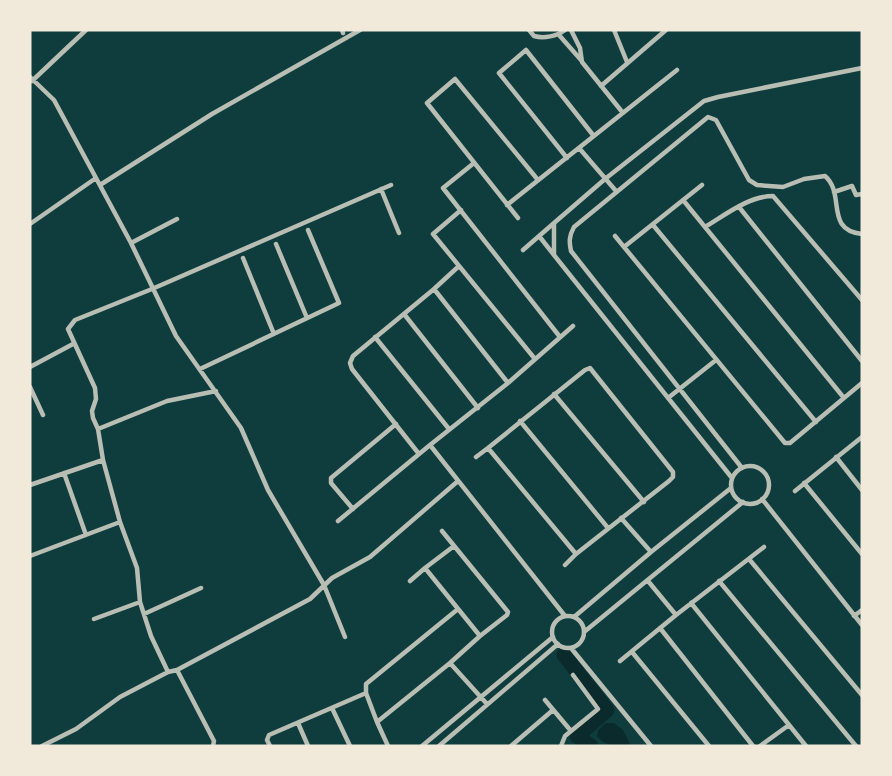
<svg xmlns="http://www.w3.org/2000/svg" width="892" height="776" viewBox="0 0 892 776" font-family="'Nunito Sans',sans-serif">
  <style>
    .water { fill: #0a2a2b }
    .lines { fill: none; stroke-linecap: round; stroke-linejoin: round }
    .river { stroke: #0a2a2b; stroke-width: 15 }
    .minor { stroke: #b8beb3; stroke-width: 4.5 }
  </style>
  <rect width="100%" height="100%" fill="#0f3d3e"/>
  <path class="water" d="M 606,723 L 614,723 L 623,730 L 631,746 C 618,746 605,747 597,736 L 598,730 Z"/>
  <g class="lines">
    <path class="river" d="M 564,655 L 607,710 L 577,736 L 591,746"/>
    <path class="minor" d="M 342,30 L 343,33
      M 529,30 L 534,36 C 544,39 557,36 565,30
      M 571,30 L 580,48 L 582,62 L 623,113
      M 614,30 L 627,62
      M 559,35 L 581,60
      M 30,77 L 54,100 L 131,243 L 176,336 L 241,428 L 268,490 L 324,585 L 345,637
      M 32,81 L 86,30
      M 601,86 L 666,30
      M 579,148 L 616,191
      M 567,158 L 499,73 L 526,50 L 593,135
      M 474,163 L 443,188 L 560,337
      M 100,185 L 212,114 L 360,30
      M 381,189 L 399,233
      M 834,192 L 852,186 L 856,195 L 862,194
      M 683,200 L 844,398
      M 507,205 L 677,70
      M 739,207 L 862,361
      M 461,210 L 433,234 L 535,359
      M 518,218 L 427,103 L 455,79 L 538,180
      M 30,224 L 96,178
      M 653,225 L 816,422
      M 705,227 C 725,215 749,196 773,196 L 862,300
      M 539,236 L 554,255
      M 615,236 L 785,443 L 790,443 L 862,383
      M 131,243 L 177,219
      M 276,244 L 307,318
      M 624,247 L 702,185
      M 523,250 L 554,223
      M 243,258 L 274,334
      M 434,289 L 459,266
      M 404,314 L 478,408
      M 375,337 L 449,429
      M 30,367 L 73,344
      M 200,369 L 339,303 L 308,230
      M 30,387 L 43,415
      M 554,394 L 644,502
      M 668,398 L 716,360
      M 520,421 L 608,528
      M 98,429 L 167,401 L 216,391
      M 430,445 L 508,383 L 573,326
      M 488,448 L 585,370 L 590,368 L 673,472 L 673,477 L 669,481 L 576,554 L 565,565
      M 419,454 L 352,369 L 350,363 L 353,356 L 434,289 L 508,383
      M 476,457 L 488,448 L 576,554
      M 836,457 L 862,490
      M731 485a19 19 0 1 1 38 0a19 19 0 1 1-38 0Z
      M 742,468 L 571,251 C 569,242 569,236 574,227 L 708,117 L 716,120 L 749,180 L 757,185 L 783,187 L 804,179 L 825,176 C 846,194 824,230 862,234
      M 64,473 L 86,535
      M 732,478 L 554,255 L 554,223 L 605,179 L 704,101 L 718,97 L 862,68
      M 804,483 L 862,554
      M 30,485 L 103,460
      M 795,491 L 862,437
      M 762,499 L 862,625
      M 353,509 L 331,483 L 331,478 L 396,424
      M 621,518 L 651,552
      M 338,521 L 430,445 L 565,616
      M 442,531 L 508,612 L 507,615 L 480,636 L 450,663 L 487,704
      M 454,546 L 425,568 L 480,636
      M 30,556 L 120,522
      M 749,559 L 862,695
      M 410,581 L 425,568
      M 719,581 L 856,746
      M 691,603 L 806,746
      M 144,614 L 201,588
      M 676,615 L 764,547
      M 854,616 L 862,610
      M552 632a16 16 0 1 1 32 0a16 16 0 1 1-32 0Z
      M 574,617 L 651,552 L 731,488
      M 94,619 L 140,602
      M 660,628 L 753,746
      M 584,632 L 743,502
      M 571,648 L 651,746
      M 632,652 L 709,746
      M 620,661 L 676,615 L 648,581
      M 450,663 L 377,722 L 366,693 L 366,684 L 458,609
      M 177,670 L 214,741 L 213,746
      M 168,672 L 151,636 L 140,602 L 137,568 L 120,522 L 103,460 L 98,429 L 93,418 L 92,411 L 96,399 L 95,388 L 68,329 L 75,320 L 152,289 L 391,185
      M 545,700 L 571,731
      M 332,708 L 350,746
      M 377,722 L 388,746
      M 298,723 L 308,746
      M 42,746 L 76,729 L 120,697 L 168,672 L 177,670 L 310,599 L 332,578 L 370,557 L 458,481
      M 270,746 L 267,740 L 269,735 L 366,693
      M 422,746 L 553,637
      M 439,746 L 558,644
      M 511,746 L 553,710
      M 561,746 L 565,736 L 598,709 L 573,675
      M 760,746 L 789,725"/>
  </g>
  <rect width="892" height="776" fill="none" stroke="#f1e9da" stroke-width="63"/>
</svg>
